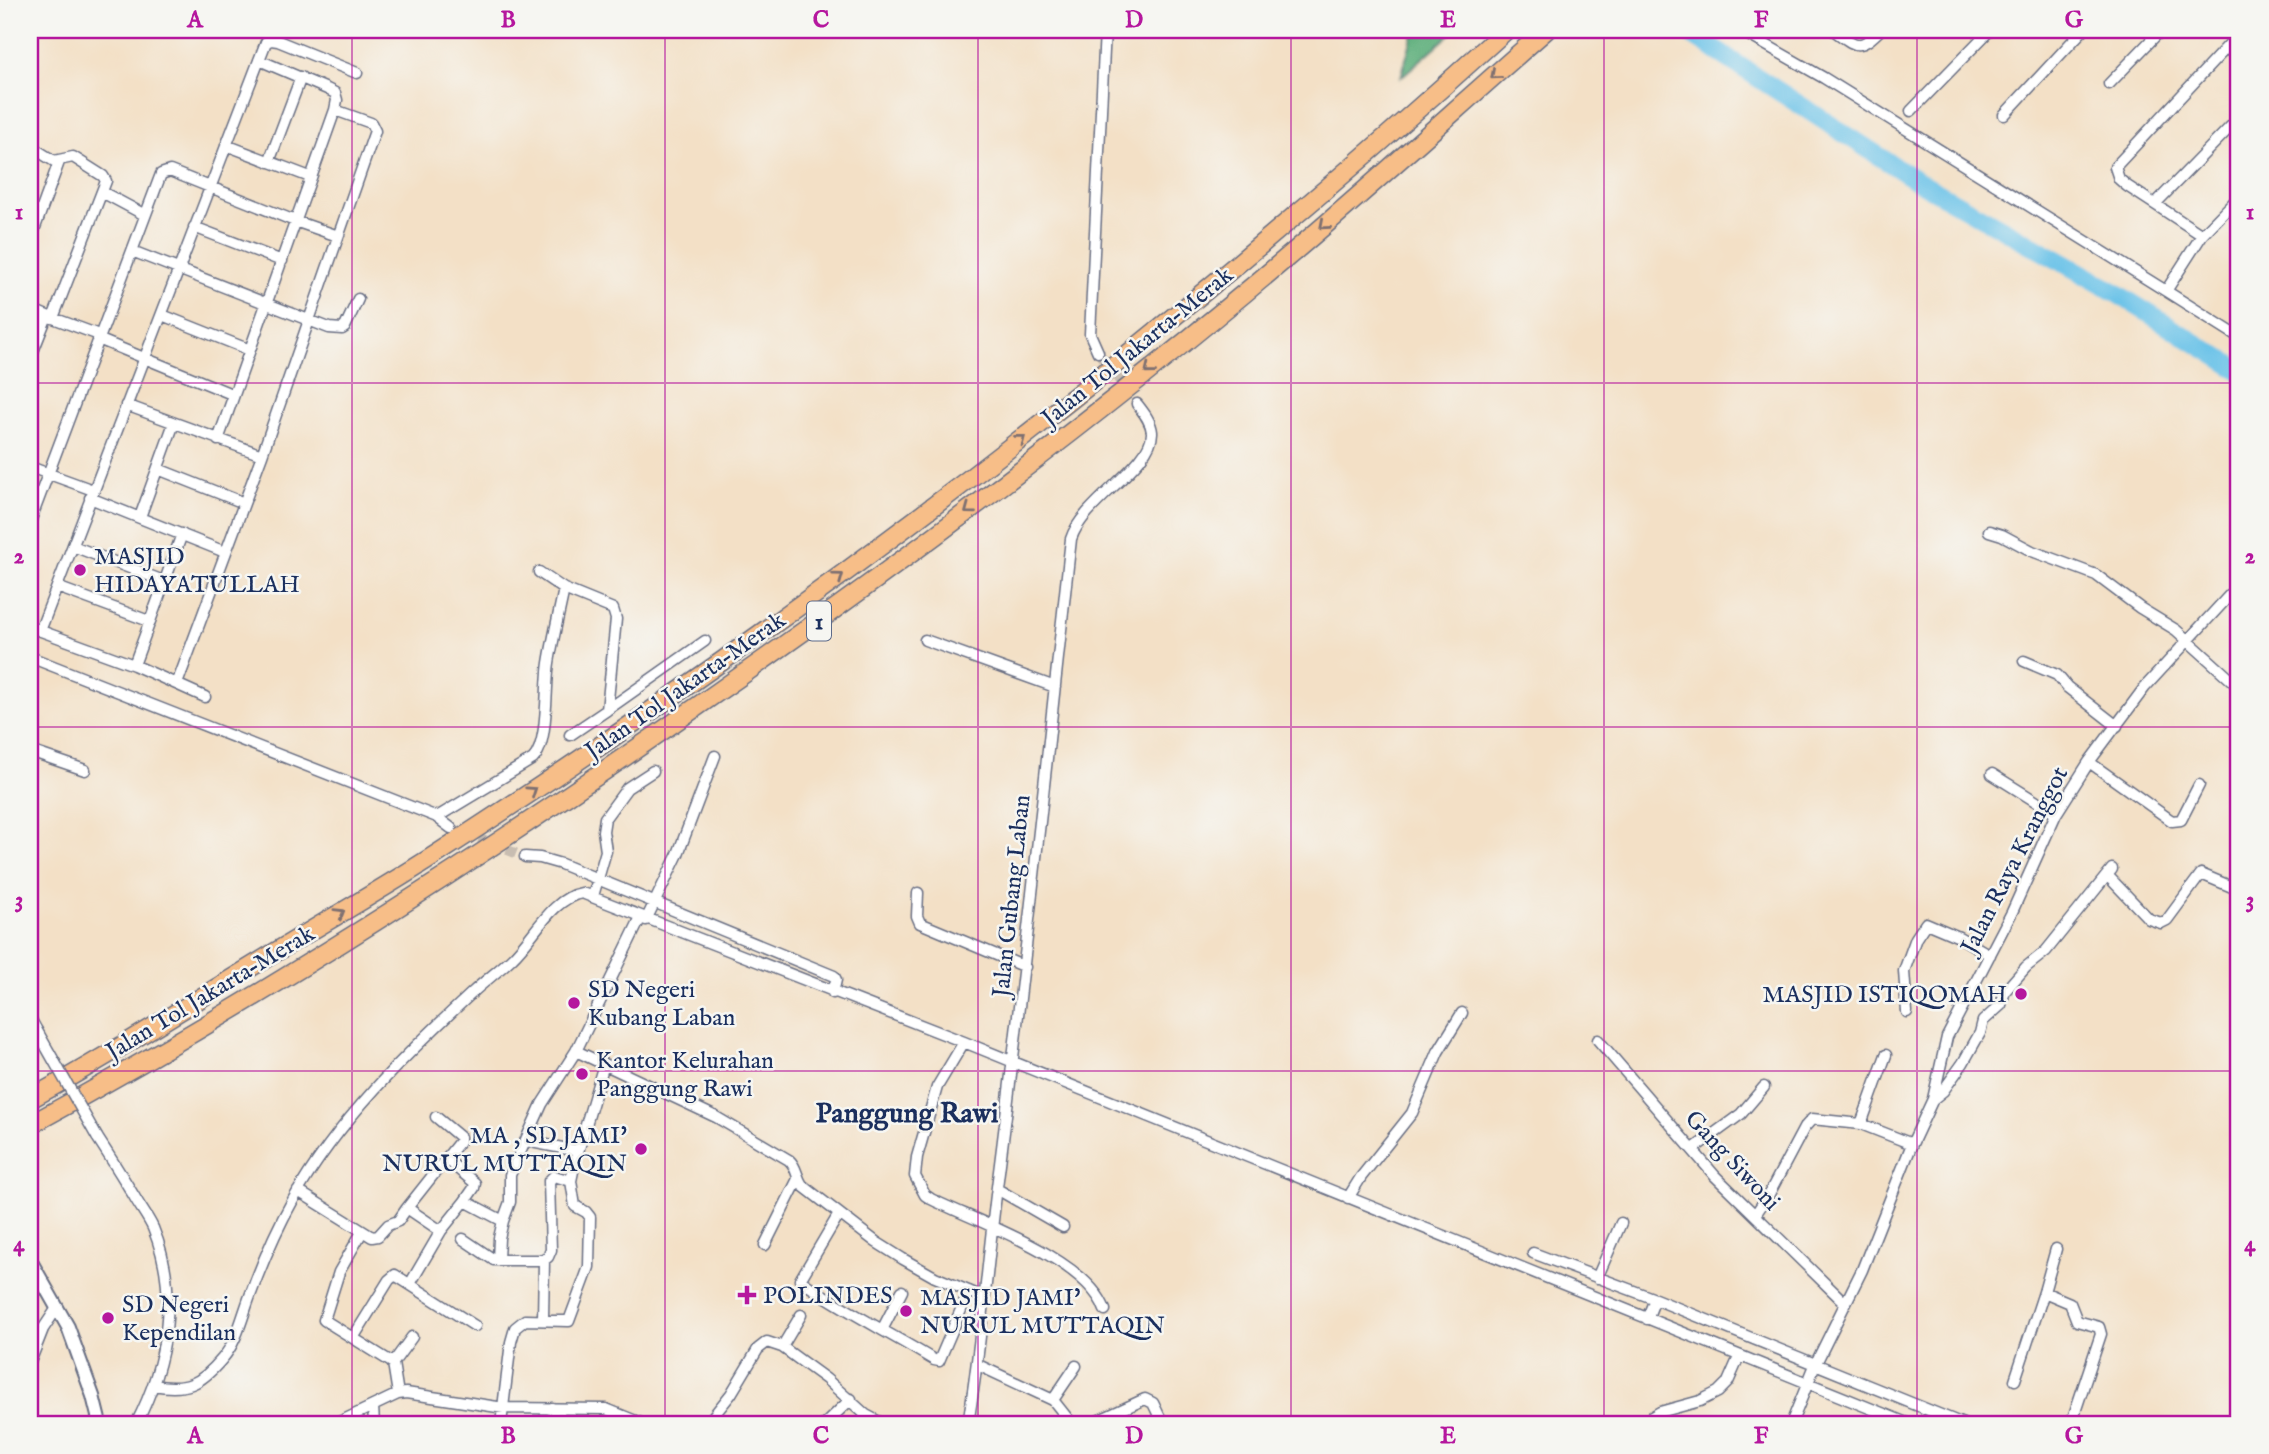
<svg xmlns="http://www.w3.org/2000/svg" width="2269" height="1454" viewBox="0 0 2269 1454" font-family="'IM FELL English',serif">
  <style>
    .forest { fill: #5cad79; stroke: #3c6e6c; stroke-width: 2 }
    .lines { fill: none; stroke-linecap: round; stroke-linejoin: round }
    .river { stroke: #6bc2e8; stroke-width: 19 }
    .minor-tunnel { stroke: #c8bdb1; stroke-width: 10; stroke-dasharray: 10 5; stroke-linecap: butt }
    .minor-casing { stroke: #676d82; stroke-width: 13 }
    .tertiary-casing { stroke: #676d82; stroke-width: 16 }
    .motorway-casing { stroke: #676d82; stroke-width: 21 }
    .minor { stroke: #fff; stroke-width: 10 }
    .tertiary { stroke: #fff; stroke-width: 12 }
    .motorway { stroke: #f7be88; stroke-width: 18 }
    .minor-bridge-casing { stroke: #676d82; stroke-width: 13; stroke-linecap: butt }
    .minor-bridge { stroke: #fff; stroke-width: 10 }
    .oneway { stroke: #7e6f71 }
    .grid { fill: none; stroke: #b5179e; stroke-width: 2; stroke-opacity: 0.55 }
    .poi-dot { fill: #b5179e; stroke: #f6f6f2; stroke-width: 2.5 }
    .labels { text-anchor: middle; stroke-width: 5; stroke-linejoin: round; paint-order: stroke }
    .shield { fill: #f6f6f2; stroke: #5d6b8a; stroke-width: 2 }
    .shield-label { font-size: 23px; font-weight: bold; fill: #1b2f5e }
    .street-label { font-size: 24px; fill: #1b2f5e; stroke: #f6f6f2 }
    .poi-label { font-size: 24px; fill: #1b2f5e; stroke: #f6f6f2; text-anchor: start }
    .quarter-label { font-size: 28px; font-weight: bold; fill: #1b2f5e; stroke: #f6f6f2 }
    .neatline { fill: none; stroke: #b5179e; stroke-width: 2.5 }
    .grid-label { font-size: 23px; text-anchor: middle; font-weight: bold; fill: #b5179e }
  </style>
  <rect width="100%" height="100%" fill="#f6f6f2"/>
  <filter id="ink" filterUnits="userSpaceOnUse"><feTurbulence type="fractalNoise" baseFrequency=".0143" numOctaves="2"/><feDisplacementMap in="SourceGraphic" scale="14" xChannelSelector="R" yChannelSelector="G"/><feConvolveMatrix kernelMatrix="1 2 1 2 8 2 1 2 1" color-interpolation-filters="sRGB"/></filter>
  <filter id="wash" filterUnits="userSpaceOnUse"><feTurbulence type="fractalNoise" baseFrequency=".00686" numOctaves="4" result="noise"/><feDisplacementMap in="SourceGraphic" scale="28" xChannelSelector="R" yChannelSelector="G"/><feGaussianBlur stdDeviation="1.57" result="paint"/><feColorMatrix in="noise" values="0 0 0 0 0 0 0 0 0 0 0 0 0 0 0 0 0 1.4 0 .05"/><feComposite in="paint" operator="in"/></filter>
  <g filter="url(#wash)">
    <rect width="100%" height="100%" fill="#f3e0c6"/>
    <path class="forest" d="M 1414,30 L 1455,30 L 1401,77 Z"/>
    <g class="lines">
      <path class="river" d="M 1684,30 L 1919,182 L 2108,288 L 2239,370"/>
    </g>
  </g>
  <g filter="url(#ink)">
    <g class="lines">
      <path class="minor-tunnel" d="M 1098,352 L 1137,404
        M 465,833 L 525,857"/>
      <defs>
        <path id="minor" d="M 1740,30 L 1824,78 L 2166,291
          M 1833,30 C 1856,46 1858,52 1880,30
          M 2109,84 L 2161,30
          M 1911,111 L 1990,30
          M 2004,115 L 2083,30
          M 226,145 L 310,177
          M 30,146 L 54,161 L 73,157 L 103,176 L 106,181 L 53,318 L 99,335
          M 269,162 L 301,77
          M 102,192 L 145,215
          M 2239,197 L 2202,235 L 2166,291 L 2239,337
          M 2156,203 L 2239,118
          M 194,227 L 282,261
          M 2202,235 L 2127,186 L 2119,179 L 2115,167 L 2239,34
          M 30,241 L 59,162
          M 132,251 L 329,328 L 342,329 L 345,327 L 358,299
          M 30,309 L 52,318
          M 162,315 L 250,350
          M 98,339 L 234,395
          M 1098,352 L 1090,334 L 1105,30
          M 30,359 L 47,316
          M 126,405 L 262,455
          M 218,440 L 335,110 L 337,100 L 335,93 L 327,89 L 259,60
          M 30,467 L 93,490
          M 158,469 L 244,503
          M 90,498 L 225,552
          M 140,517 L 174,423
          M 30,522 L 161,174 L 170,171 L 295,221 L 338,236
          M 1989,531 L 2002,535 L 2032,551 L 2096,575 L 2140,608 L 2176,630 L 2239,687
          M 73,546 L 166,582
          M 57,587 L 149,621
          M 564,589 L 613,609 L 616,619 L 607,710 L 570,735
          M 30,627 L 134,665 L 205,697
          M 40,631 L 266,42 L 271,40 L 278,41 L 357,73
          M 925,640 L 1055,687
          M 30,657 L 437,817 L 533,759 C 549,743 545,687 549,663 C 553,638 559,613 564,589 L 539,572
          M 2024,661 L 2057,675 L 2067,687 L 2117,726
          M 134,665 L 182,534
          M 177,684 L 262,455 L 375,131 L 371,123 L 335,110
          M 607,710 L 705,641
          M 30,751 L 85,770
          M 2089,762 L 2172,821 L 2181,820 L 2199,785
          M 1992,774 L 2056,814
          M 435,816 L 451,828
          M 525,857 L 540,858 L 561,864 L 834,976 L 836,980 L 833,993
          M 2107,875 L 2149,919 L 2161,923 L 2167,920 L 2201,874 L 2239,890
          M 918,893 L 917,916 L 920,923 L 1025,967
          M 593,896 L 606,851 L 603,831 L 605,818 L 627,788 L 653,771
          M 641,917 L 576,1051 L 716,1117 L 789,1160 C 797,1167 796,1176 802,1185 L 876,1242 L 903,1259 L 935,1277 L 983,1297
          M 646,920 L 678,854 L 715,756
          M 1907,1012 L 1904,971 L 1916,938 L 1926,923 L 1959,937 L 1990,955
          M 30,1018 L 36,1029
          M 1598,1040 L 1715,1176 L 1845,1303
          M 964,1042 L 937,1087 L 917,1157 L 915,1176 L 925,1195 L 931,1199 C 978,1222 1087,1259 1105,1310
          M 1933,1099 L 1943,1091 L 1963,1063 L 1980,1033 L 1983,1021 L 2001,1005 L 2005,991 L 2026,967 L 2046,951 L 2112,869
          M 1861,1124 L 1886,1055
          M 97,1137 C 110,1157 122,1176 134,1196 C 140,1207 148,1217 153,1228 C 180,1293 167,1364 136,1424
          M 526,1141 L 578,1151
          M 1693,1149 L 1741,1114 L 1764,1087
          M 446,1159 L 475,1183 L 474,1188 L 465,1201
          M 997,1189 L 1063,1227
          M 298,1191 L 372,1237 L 378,1236 L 388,1225 L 398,1221 L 407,1208 L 441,1231
          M 1348,1198 L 1361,1177 L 1412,1113 L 1438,1052 L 1462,1013
          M 407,1208 L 460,1141 L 460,1137 L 436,1117
          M 839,1214 L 800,1280 C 843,1310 890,1333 934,1360 L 939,1361 L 969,1291
          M 1755,1215 L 1769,1194 L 1804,1128 L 1812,1119 L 1861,1124 L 1912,1144
          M 503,1221 L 510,1202 L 510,1175 L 542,1104 L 576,1051
          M 362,1232 L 339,1272 L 324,1320 L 393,1363 L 398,1394
          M 463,1239 L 494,1260 L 544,1260 L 543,1320
          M 765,1245 L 798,1179
          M 1533,1253 L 1655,1299 L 1963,1424
          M 544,1260 L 548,1257 L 551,1250 L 549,1181 L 554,1176 L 571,1181
          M 1597,1278 L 1621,1223
          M 410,1284 L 441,1231 L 465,1201 L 503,1221 L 499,1238 L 498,1260
          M 2044,1292 L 2056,1249
          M 1647,1319 L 1655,1299
          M 882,1330 L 902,1291
          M 353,1338 L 389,1280 L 395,1275 L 475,1326
          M 782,1347 L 801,1315
          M 30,1362 L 43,1329 L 57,1308
          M 393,1363 L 412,1337
          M 978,1365 L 1053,1400 L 1072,1424
          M 2015,1380 L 2044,1292 L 2070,1303 L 2077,1321 L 2099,1327 L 2101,1334 L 2071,1424
          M 153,1385 C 186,1391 200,1385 222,1359 C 237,1342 242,1317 250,1296 C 262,1263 276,1230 293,1200 C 337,1121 407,1053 473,992 C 486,980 501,969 513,957 C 534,937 552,898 582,893 L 964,1042 L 1909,1424
          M 1053,1400 L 1076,1366
          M 373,1406 L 374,1424
          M 552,1408 L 554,1424
          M 335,1424 L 398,1394 L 406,1393 L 504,1408 L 606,1409 L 643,1424
          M 501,1424 L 511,1342 L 515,1328 L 525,1320 L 569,1321 L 589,1267 L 590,1217 L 586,1212 L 575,1206 L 571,1181 L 575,1162 L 604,1064
          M 707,1424 L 731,1394 L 758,1349 L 767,1342 L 782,1347 L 826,1379 L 866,1415 L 883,1424
          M 825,1424 L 851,1399
          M 861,1424 L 866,1415
          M 968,1424 C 981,1346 987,1266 997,1187 C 1025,972 1047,755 1071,539 C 1083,501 1153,465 1152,432 C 1151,421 1143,412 1137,404
          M 1091,1424 L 1145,1399 L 1153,1403 L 1163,1424
          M 1640,1424 L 1660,1412 L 1700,1401 L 1718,1392 L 1728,1382 L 1739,1357
          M 1791,1424 L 1816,1363 L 1862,1270 L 1912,1144 L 1933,1099 L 1947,1037 L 2012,912 L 2056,814 L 2089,762 L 2145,687 L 2239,585"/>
        <path id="tertiary" d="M 30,1260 L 68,1327 L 93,1396 L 100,1424"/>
        <path id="motorway" d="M 30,1099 C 113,1054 193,1002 274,953 C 331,918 390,885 446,848 C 822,605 1175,331 1506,30
          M 30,1125 C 267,996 495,849 715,694 C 911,557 1102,414 1284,260 C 1373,185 1459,106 1546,30"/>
      </defs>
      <use href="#minor" class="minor-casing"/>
      <use href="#tertiary" class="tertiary-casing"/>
      <use href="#motorway" class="motorway-casing"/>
      <use href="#minor" class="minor"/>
      <use href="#tertiary" class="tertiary"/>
      <use href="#motorway" class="motorway"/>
      <defs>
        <path id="minor-bridge" d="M 36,1029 L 97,1137"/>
      </defs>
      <use href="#minor-bridge" class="minor-bridge-casing"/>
      <use href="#minor-bridge" class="minor-bridge"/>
    </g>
    <defs><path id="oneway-chevron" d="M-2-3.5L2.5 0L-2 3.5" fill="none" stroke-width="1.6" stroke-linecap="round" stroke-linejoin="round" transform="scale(1.75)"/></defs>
    <g class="oneway">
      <use href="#oneway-chevron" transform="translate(1495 75) rotate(139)"/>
      <use href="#oneway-chevron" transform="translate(1324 225) rotate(139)"/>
      <use href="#oneway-chevron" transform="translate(1149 370) rotate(141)"/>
      <use href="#oneway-chevron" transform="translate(1021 439) rotate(-38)"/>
      <use href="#oneway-chevron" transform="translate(969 510) rotate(143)"/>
      <use href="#oneway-chevron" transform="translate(839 577) rotate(-36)"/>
      <use href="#oneway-chevron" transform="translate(532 791) rotate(-34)"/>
      <use href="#oneway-chevron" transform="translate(340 913) rotate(-31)"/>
    </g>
  </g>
  <path class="grid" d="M 352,30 L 352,1424M 665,30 L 665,1424M 978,30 L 978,1424M 1291,30 L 1291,1424M 1604,30 L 1604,1424M 1917,30 L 1917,1424M 30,383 L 2239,383M 30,727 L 2239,727M 30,1071 L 2239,1071"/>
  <g class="poi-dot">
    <circle cx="80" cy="570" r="7"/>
    <circle cx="2021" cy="994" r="7"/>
    <circle cx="574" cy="1003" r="7"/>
    <circle cx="582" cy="1074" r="7"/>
    <circle cx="641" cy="1149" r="7"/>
    <path d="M743.5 1284.5h7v7h7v7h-7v7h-7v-7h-7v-7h7z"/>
    <circle cx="906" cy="1311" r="7"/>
    <circle cx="108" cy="1318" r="7"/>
  </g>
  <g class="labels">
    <rect class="shield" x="807" y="601.5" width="24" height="39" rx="5"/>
    <g class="shield-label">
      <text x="819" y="629">1</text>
    </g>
    <g class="street-label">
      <text transform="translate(1137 346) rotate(-39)" y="8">Jalan Tol Jakarta–Merak</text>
      <text transform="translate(685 685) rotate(-35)" y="8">Jalan Tol Jakarta–Merak</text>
      <text transform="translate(2014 860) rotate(-63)" y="8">Jalan Raya Kranggot</text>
      <text transform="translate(1011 896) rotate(-84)" y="8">Jalan Gubang Laban</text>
      <text transform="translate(210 992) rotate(-31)" y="8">Jalan Tol Jakarta–Merak</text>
      <text transform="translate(1733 1160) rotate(47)" y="8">Gang Siwoni</text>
    </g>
    <g class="poi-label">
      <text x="94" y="564">MASJID<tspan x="94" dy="28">HIDAYATULLAH</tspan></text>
      <text x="588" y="997">SD Negeri<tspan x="588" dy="28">Kubang Laban</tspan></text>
      <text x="2007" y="1002" text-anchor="end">MASJID ISTIQOMAH</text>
      <text x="596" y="1068">Kantor Kelurahan<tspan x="596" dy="28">Panggung Rawi</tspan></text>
      <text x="627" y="1143" text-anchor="end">MA , SD JAMI'<tspan x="627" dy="28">NURUL MUTTAQIN</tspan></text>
      <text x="763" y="1303">POLINDES</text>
      <text x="920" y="1305">MASJID JAMI'<tspan x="920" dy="28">NURUL MUTTAQIN</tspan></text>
      <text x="122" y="1312">SD Negeri<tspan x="122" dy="28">Kependilan</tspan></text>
    </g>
    <g class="quarter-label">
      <text x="907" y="1122">Panggung Rawi</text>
    </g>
  </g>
  <rect width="2269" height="1454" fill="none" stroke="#f6f6f2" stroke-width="77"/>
  <rect x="38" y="38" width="2192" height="1378" class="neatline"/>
  <g class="grid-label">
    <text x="195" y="27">A</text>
    <text x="508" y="27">B</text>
    <text x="821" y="27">C</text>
    <text x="1134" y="27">D</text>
    <text x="1448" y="27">E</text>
    <text x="1761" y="27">F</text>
    <text x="2074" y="27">G</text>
    <text x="19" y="219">1</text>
    <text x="2250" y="219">1</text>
    <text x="19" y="563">2</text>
    <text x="2250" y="563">2</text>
    <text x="19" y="907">3</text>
    <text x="2250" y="907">3</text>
    <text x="19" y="1251">4</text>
    <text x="2250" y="1251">4</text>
    <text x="195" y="1443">A</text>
    <text x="508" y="1443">B</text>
    <text x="821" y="1443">C</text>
    <text x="1134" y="1443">D</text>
    <text x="1448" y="1443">E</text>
    <text x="1761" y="1443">F</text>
    <text x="2074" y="1443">G</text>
  </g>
</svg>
